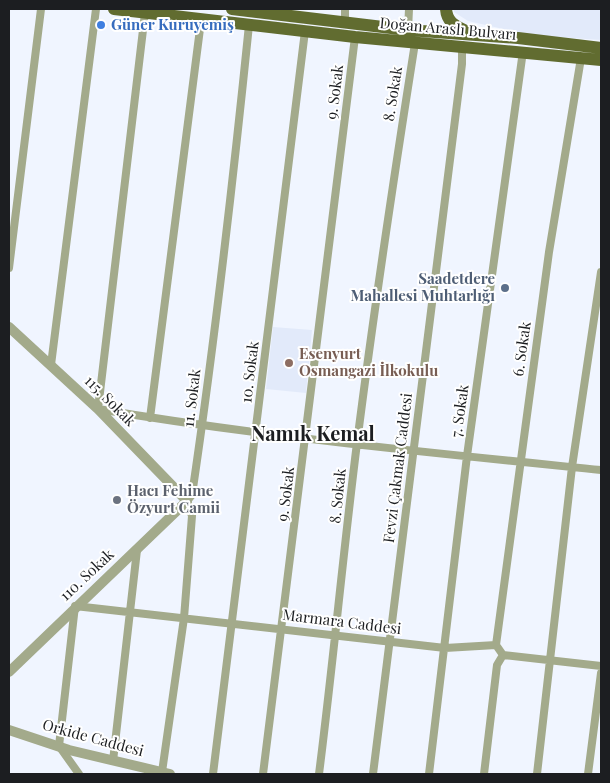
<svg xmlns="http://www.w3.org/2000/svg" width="610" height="783" viewBox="0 0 610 783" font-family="'Playfair Display',serif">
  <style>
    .built { fill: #e2eafa }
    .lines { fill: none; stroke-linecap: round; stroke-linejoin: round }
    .minor { stroke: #a3aa8b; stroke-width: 8 }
    .tertiary { stroke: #a3aa8b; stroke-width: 10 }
    .primary { stroke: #616c30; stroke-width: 12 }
    .shop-dot { fill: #3f7fe0; stroke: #fff; stroke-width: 2 }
    .service-dot { fill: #5c6f8a; stroke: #fff; stroke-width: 2 }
    .education-dot { fill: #8d6e63; stroke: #fff; stroke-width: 2 }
    .worship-dot { fill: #6b7280; stroke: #fff; stroke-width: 2 }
    .labels { text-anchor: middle; stroke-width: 4; stroke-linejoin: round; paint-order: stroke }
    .shop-label { font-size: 15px; font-weight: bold; fill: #366cbe; stroke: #fff; text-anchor: start }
    .street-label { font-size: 15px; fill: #1c1e21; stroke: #fff }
    .service-label { font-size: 15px; font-weight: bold; fill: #4e5e75; stroke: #fff; text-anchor: end }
    .education-label { font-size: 15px; font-weight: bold; fill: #785e54; stroke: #fff; text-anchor: start }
    .worship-label { font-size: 15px; font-weight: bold; fill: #5b616d; stroke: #fff; text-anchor: start }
    .district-label { font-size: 20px; font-weight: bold; fill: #1c1e21; stroke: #fff }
  </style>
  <rect width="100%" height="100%" fill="#f0f5ff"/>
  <path class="built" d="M 454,9 L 601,9 L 601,40 L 530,35 L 468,21 L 454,12 Z
    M 273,327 L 312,330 L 306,393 L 266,389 Z"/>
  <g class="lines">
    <path class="minor" d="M 145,13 L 98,409 C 265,437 433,453 601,470
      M 345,23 L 345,9
      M 408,30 L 409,9
      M 9,268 L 41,9
      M 51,365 L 96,9
      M 150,418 L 201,21
      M 496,645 L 549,252 L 581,58
      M 113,761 L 137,550
      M 162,772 L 184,618 L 192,516 L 187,501 L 192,495 C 215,339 233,182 249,25
      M 79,774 L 59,746 L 75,606 L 445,648 L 496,645 L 503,655 L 601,666
      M 213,774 L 305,31
      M 263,774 L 355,37
      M 319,774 C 333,664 343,554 357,443 C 374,309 394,176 415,43
      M 373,774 L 462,64 L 462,45
      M 429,774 L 467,456 L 523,51
      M 484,774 L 497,665 L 503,655
      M 537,774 L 572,467 L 601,272
      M 588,774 L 601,673"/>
    <path class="tertiary" d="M 9,327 L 98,409 L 187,501 L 9,672
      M 9,730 L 69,750 L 170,774"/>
    <path class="primary" d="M 114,9 L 355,37 L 601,60
      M 232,9 L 408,30 L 518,38 L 601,48
      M 446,9 C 447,23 456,26 468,32"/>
  </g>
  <circle class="shop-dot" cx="101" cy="25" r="5"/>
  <circle class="service-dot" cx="505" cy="288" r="5"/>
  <circle class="education-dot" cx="289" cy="363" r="5"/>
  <circle class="worship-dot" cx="117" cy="500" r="5"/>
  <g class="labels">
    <g class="shop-label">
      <text x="111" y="30">Güner Kuruyemiş</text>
    </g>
    <g class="street-label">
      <text transform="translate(448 29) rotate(5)" y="5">Doğan Araslı Bulvarı</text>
      <text transform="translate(335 92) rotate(-83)" y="5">9. Sokak</text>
      <text transform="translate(393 94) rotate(-81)" y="5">8. Sokak</text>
      <text transform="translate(522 349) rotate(-82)" y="5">6. Sokak</text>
      <text transform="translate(250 372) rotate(-83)" y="5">10. Sokak</text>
      <text transform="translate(192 398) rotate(-83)" y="5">11. Sokak</text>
      <text transform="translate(110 401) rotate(45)" y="5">115. Sokak</text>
      <text transform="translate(460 411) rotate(-82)" y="5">7. Sokak</text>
      <text transform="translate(398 468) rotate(-83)" y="5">Fevzi Çakmak Caddesi</text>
      <text transform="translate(286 494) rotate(-83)" y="5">9. Sokak</text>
      <text transform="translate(338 496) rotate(-84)" y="5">8. Sokak</text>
      <text transform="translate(87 575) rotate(-43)" y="5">110. Sokak</text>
      <text transform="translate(342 622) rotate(7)" y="5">Marmara Caddesi</text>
      <text transform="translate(93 738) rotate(15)" y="5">Orkide Caddesi</text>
    </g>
    <g class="service-label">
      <text x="495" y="284">Saadetdere<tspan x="495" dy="17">Mahallesi Muhtarlığı</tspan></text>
    </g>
    <g class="education-label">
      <text x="299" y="359">Esenyurt<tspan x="299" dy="17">Osmangazi İlkokulu</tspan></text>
    </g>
    <g class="worship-label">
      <text x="127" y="496">Hacı Fehime<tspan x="127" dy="17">Özyurt Camii</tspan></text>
    </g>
    <g class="district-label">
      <text x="313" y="441">Namık Kemal</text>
    </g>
  </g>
  <rect width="610" height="783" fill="none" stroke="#1c1e21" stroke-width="20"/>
</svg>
